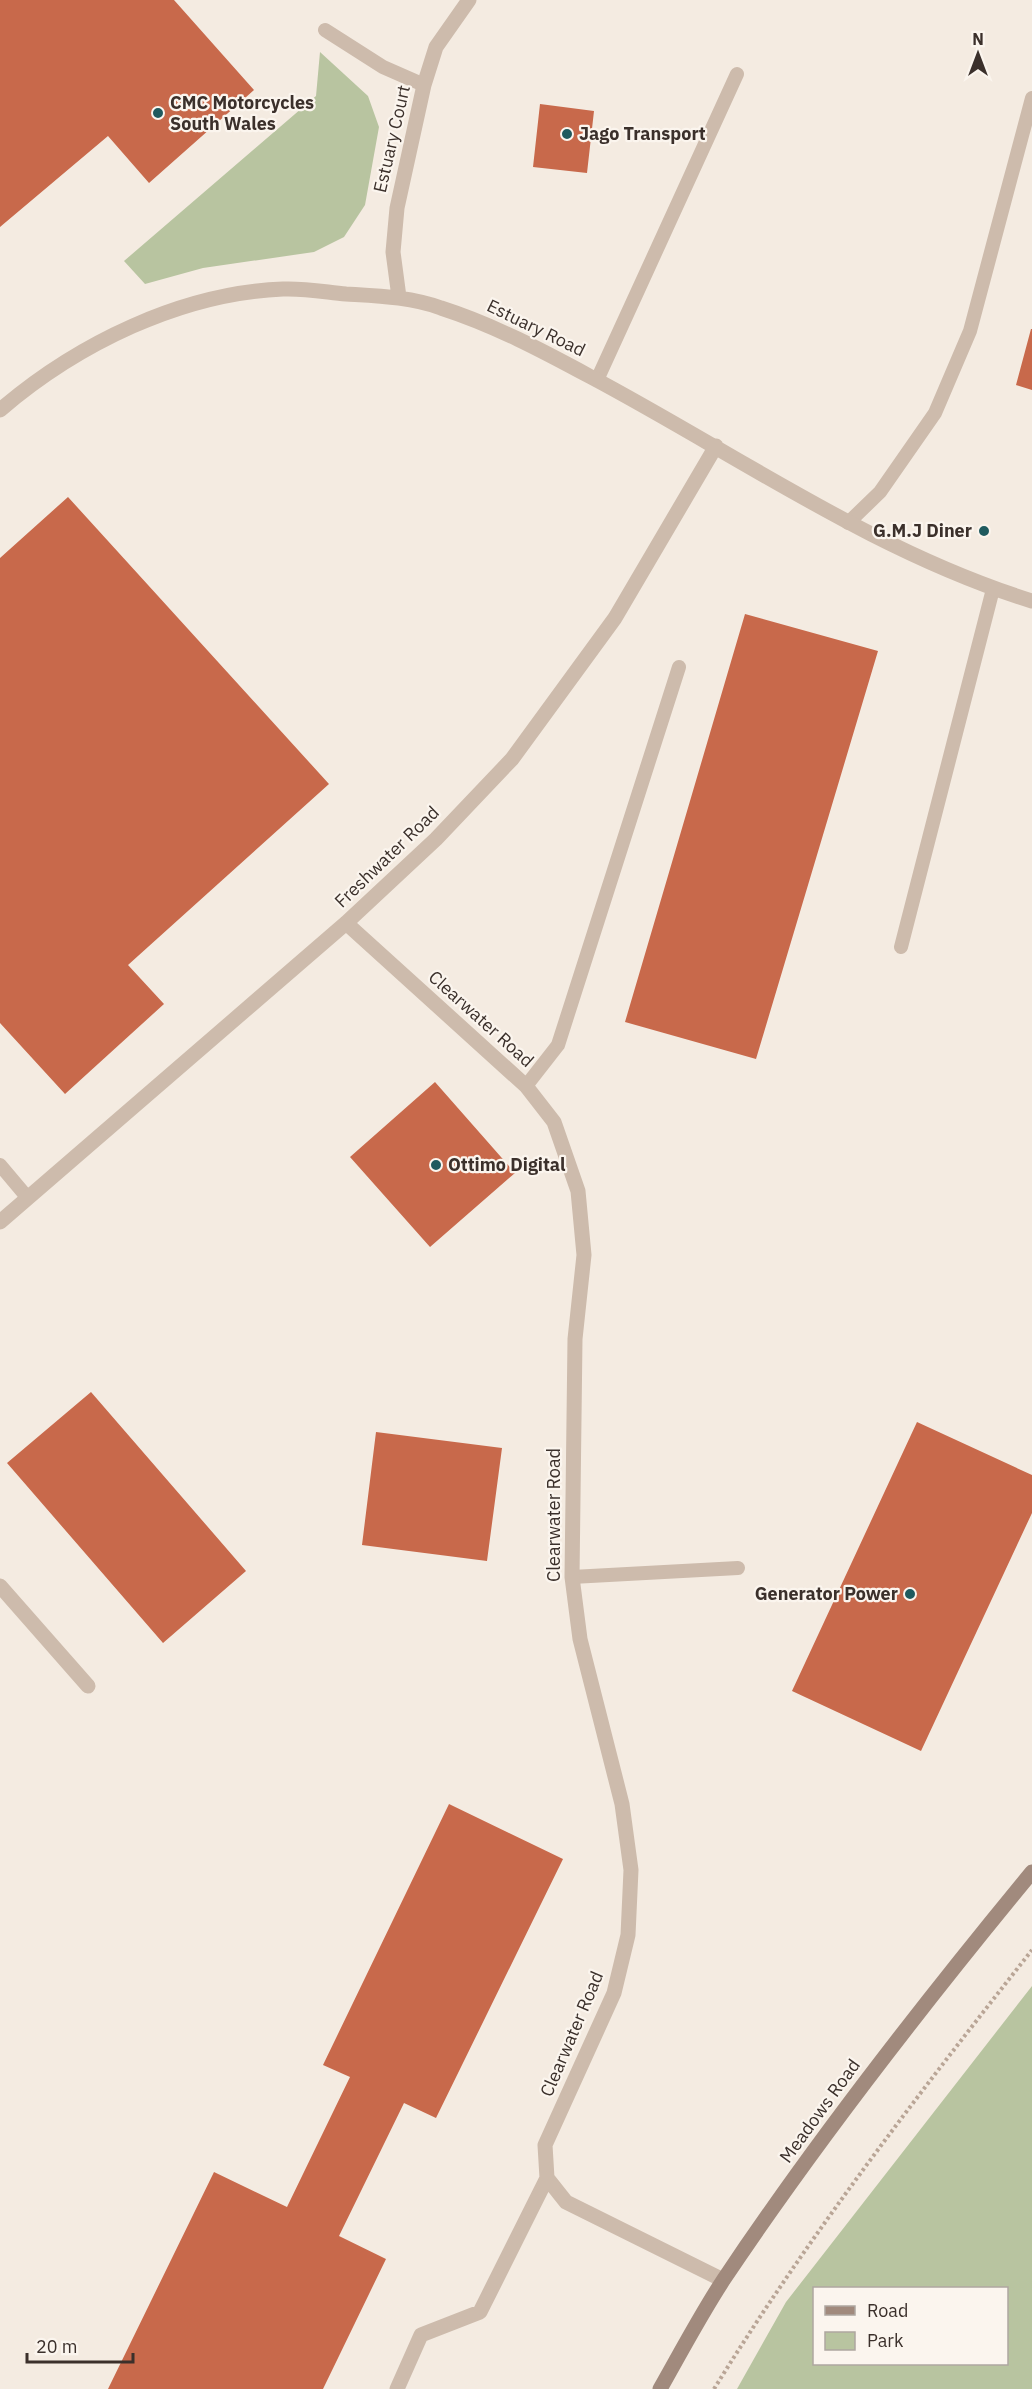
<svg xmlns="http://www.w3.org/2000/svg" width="1032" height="2389" viewBox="0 0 1032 2389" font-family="'IBM Plex Sans',sans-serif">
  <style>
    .green { fill: #b8c4a0; fill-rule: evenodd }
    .building { fill: #c8694b }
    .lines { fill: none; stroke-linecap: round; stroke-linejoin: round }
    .path { stroke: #b9a596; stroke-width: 4; stroke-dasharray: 3 3; stroke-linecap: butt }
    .lane { stroke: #cdbbac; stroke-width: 14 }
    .street { stroke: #cdbbac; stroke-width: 15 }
    .secondary { stroke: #a18a7d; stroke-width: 15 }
    .poi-dot { fill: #1f5a5e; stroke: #fbf5ee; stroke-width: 2 }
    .labels { text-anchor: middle; stroke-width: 4.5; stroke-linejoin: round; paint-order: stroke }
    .poi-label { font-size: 18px; font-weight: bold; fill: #3b302b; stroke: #fbf5ee; text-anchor: start }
    .street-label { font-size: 18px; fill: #3b302b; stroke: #fbf5ee }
  </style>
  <rect width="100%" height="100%" fill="#f4ebe1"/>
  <path class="green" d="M 320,52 L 368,96 L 379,127 L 365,205 L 344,237 L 314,252 L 203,268 L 145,284 L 124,261 L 316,96 Z
    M 1032,1986 L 1032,2389 L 737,2389 L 786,2302 ZM 814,2288 L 1006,2288 L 1006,2364 L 814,2364 Z"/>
  <path class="building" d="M 0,0 L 174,0 L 254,90 L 149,183 L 108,136 L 0,227 Z
    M 540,104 L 594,111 L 587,173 L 533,167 Z
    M 1031,329 L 1032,329 L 1032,390 L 1016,385 Z
    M 68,497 L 329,784 L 128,965 L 164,1004 L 65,1094 L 0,1023 L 0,558 Z
    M 745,614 L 878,651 L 756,1059 L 625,1022 Z
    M 435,1082 L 515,1173 L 430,1247 L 350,1157 Z
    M 91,1392 L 246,1571 L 163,1643 L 7,1463 Z
    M 917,1422 L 1032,1475 L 1032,1513 L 921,1751 L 792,1691 Z
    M 376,1432 L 502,1448 L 487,1561 L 362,1545 Z
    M 449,1804 L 563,1859 L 436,2118 L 404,2103 L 339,2236 L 386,2259 L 323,2389 L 108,2389 L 214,2172 L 287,2207 L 350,2077 L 323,2065 Z"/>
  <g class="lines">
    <path class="path" d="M 714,2389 C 809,2235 920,2092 1032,1950"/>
    <path class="lane" d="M 325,30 L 383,67 L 424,85
      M 597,380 L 737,74
      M 848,523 L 880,492 L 935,413 L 970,331 L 1032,98
      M 901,947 L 993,589
      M 526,1086 L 558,1045 L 679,667
      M 0,1165 L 27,1197
      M 572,1577 L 738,1568"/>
    <path class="street" d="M 399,297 L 393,252 L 397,208 L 424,85 L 436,47 L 469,0
      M 0,410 C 77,344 181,293 283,289 C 304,288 325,292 346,294 C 378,296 411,297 441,308 C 494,325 543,351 591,377 C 736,454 874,552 1032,601
      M 346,923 L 526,1086 L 554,1122 L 578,1191 L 584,1255 L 575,1339 L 572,1577 L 580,1639 L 622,1804 L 631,1870 L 628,1935 L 614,1993 L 545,2145 L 547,2178 L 566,2202 L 723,2280
      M 0,1222 L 346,923 L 436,839 L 512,759 L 615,618 L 716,446
      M 0,1586 L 88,1686
      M 397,2389 L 421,2335 L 480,2312 L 547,2178"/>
    <path class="secondary" d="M 660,2389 C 681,2352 701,2314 724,2279 C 819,2137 924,2003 1032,1872"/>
  </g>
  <g class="poi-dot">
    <circle cx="158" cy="113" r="6"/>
    <circle cx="567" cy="134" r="6"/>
    <circle cx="984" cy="531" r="6"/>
    <circle cx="436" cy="1165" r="6"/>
    <circle cx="910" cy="1594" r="6"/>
  </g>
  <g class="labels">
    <g class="poi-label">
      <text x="170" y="109">CMC Motorcycles<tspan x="170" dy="21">South Wales</tspan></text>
      <text x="579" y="140">Jago Transport</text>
      <text x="972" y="537" text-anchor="end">G.M.J Diner</text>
      <text x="448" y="1171">Ottimo Digital</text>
      <text x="898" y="1600" text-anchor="end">Generator Power</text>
    </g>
    <g class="street-label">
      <text transform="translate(392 139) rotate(-77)" y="6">Estuary Court</text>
      <text transform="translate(536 328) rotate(26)" y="6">Estuary Road</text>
      <text transform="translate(387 857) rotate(-44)" y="6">Freshwater Road</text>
      <text transform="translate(481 1019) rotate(42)" y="6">Clearwater Road</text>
      <text transform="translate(554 1515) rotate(-90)" y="6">Clearwater Road</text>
      <text transform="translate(572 2034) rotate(-67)" y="6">Clearwater Road</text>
      <text transform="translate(820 2111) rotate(-54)" y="6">Meadows Road</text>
    </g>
  </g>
  <rect x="813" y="2287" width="195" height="78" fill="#fbf5ee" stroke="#aea6a0" stroke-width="1.5"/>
  <rect x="825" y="2306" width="30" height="9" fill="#a18a7d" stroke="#aea6a0" stroke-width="1.5"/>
  <text x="867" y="2317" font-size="18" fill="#3b302b">Road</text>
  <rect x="825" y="2332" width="30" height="18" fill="#b8c4a0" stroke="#aea6a0" stroke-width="1.5"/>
  <text x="867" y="2347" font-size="18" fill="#3b302b">Park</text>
  <g transform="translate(978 54)" stroke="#fbf5ee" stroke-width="4.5" paint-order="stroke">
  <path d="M0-4.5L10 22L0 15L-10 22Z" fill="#3b302b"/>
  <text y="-9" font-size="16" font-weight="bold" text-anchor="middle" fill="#3b302b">N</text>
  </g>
  <path d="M27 2353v9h106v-9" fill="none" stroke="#3b302b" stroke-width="3"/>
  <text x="36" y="2353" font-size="18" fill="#3b302b" stroke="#fbf5ee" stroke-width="4.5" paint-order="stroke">20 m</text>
</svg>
